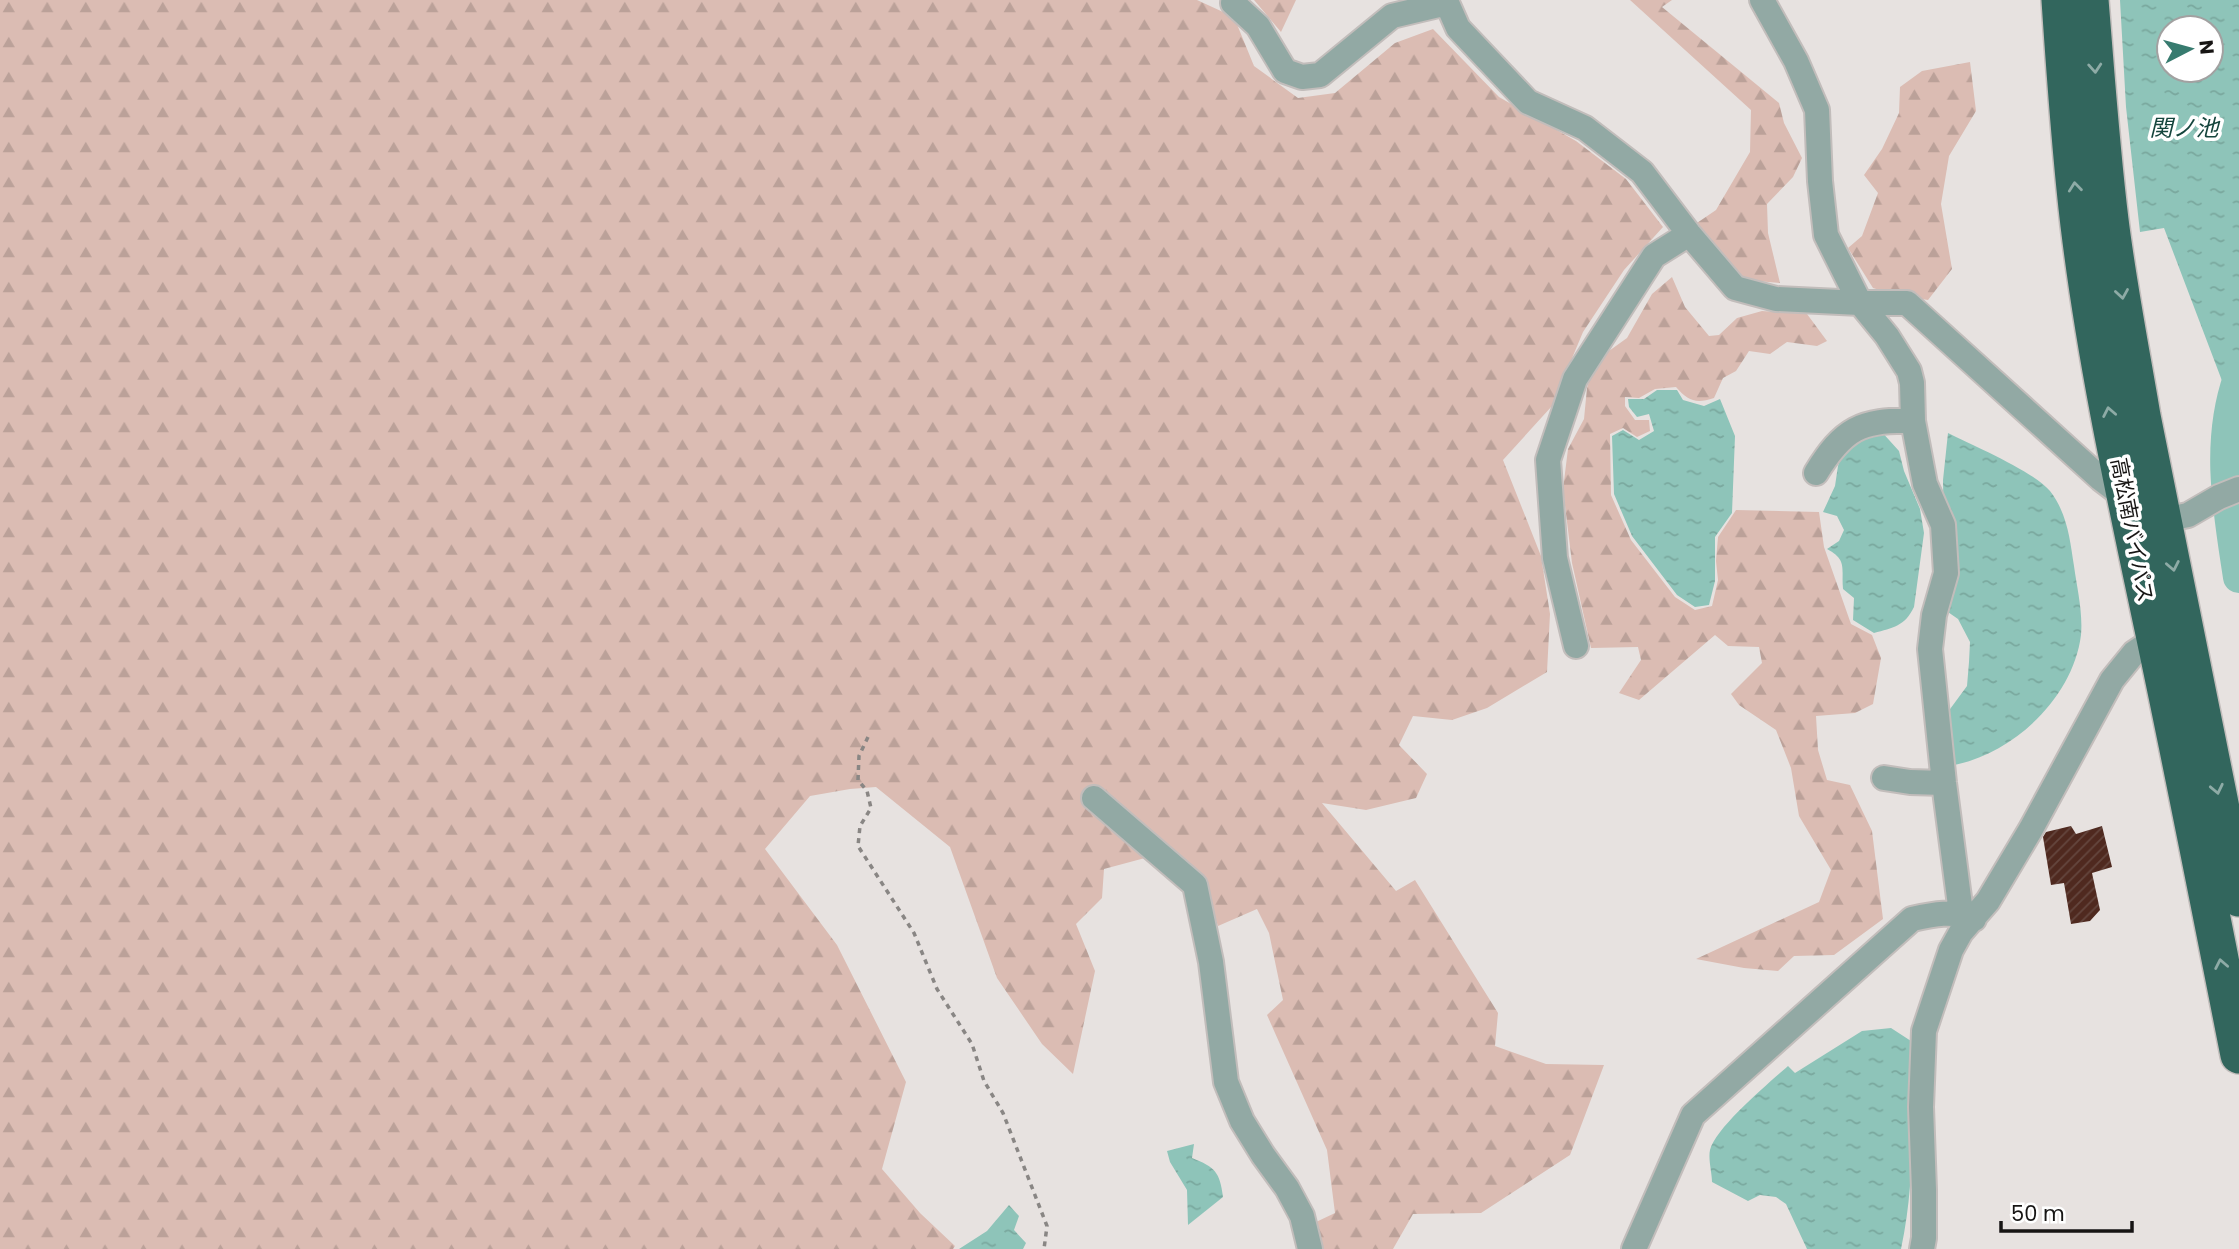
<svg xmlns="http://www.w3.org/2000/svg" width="2239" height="1249" viewBox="0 0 2239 1249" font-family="Poppins,'Noto Sans JP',sans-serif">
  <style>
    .forest { fill: url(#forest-firs) }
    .water { fill: url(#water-ripples); fill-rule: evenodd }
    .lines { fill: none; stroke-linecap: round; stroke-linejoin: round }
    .river { stroke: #8ec4b9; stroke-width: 32 }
    .building { fill: url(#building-hatch) }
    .minor-casing { stroke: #c2bdbb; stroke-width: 28 }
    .highway-casing { stroke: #c2bdbb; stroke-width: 40 }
    .path { stroke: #898684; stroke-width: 3.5; stroke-dasharray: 5 5; stroke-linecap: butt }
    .minor { stroke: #92a9a4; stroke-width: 24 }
    .highway { stroke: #32665d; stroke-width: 37 }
    .oneway { stroke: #8eaba6 }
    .labels { text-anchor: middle; stroke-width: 7; stroke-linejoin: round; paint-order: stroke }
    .street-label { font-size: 21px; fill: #171514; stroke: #fff }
    .water-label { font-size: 23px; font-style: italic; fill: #15453d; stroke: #fff }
  </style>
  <defs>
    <pattern id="forest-firs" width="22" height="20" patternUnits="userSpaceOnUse" patternTransform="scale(1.75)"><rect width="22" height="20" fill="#dbbcb3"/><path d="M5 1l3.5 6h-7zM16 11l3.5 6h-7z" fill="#bba199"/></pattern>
    <pattern id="water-ripples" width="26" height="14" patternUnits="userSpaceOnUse" patternTransform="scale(1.75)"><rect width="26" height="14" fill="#8ec4b9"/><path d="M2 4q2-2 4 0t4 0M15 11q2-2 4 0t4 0" fill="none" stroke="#7aa89e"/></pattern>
    <pattern id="building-hatch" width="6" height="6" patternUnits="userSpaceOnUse" patternTransform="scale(1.75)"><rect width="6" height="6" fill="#4f291f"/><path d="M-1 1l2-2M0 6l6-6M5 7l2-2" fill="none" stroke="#64463e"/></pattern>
  </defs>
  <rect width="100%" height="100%" fill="#e7e2e0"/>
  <path class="forest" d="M 0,0 L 1197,0 L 1234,17 L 1254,66 L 1298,98 L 1335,93 L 1395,43 L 1433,29 L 1499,97 L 1576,141 L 1626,179 L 1663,227 L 1624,270 L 1583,332 L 1552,406 L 1503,460 L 1541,556 L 1550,614 L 1547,672 L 1487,708 L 1452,720 L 1413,716 L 1399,745 L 1427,774 L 1416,798 L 1366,810 L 1322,803 L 1396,891 L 1415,880 L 1498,1013 L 1495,1046 L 1546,1064 L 1604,1065 L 1570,1155 L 1481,1213 L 1413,1214 L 1393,1249 L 1319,1249 L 1316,1222 L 1335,1213 L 1327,1150 L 1267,1015 L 1283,1000 L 1269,933 L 1257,909 L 1218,926 L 1203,882 L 1171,851 L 1104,869 L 1102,898 L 1076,924 L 1095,971 L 1073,1074 L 1042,1044 L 997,978 L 950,847 L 876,787 L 850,789 L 810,796 L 765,849 L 837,945 L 906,1082 L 882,1169 L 920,1213 L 955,1246 L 953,1249 L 0,1249 Z
    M 1254,0 L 1296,0 L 1281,32 Z
    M 1630,0 L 1672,0 L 1662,7 L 1779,103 L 1784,123 L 1802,158 L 1793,177 L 1767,204 L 1768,233 L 1780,283 L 1757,281 L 1728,272 L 1694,225 L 1716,210 L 1750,152 L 1751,110 Z
    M 1970,62 L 1976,111 L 1949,156 L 1941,204 L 1952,269 L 1928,300 L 1896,295 L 1873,288 L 1848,248 L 1862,236 L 1878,193 L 1864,175 L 1882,149 L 1899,113 L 1900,87 L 1922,71 Z
    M 1672,277 L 1685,307 L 1709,336 L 1719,335 L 1737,318 L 1762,311 L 1807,314 L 1827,341 L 1817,346 L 1787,342 L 1770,354 L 1749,351 L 1736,371 L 1723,378 L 1714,398 C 1696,404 1688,401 1676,387 L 1655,389 L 1639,398 L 1625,397 L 1625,406 L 1635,420 L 1649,420 L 1650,431 L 1637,437 L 1623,428 L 1610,434 L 1611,495 L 1631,540 L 1675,597 L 1695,610 L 1712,606 L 1718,580 L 1716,561 L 1718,537 L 1736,510 L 1819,512 L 1824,547 L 1851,624 L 1872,635 L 1881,658 L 1873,704 L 1855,713 L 1816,716 L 1818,750 L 1827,780 L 1850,785 L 1872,831 L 1883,919 L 1834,955 L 1794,956 L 1778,971 L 1744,968 L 1696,959 L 1819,902 L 1831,870 L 1799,816 L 1791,768 L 1776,730 L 1739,705 L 1731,694 L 1762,663 L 1759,647 L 1728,646 L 1715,635 L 1639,700 L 1619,693 L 1641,660 L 1638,647 L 1591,648 L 1572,563 L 1563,489 L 1568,449 L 1584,419 L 1587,388 L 1595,361 L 1627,338 L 1652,294 Z"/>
  <path class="water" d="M 2120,0 L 2239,0 L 2239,404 L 2231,399 L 2224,386 L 2164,228 L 2140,232 L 2126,107 ZM 2169,28 L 2211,28 L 2211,70 L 2169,70 Z
    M 1657,390 L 1677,390 L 1683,400 L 1704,406 L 1720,399 L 1735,436 L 1732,513 L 1715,537 L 1715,581 L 1709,605 L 1695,607 L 1677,595 L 1632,536 L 1614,494 L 1612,436 L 1623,430 L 1639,440 L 1654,431 L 1649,414 L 1637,417 L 1629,407 L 1628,399 L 1644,399 Z
    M 1880,430 L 1899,451 L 1904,471 L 1920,509 L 1924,533 L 1914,607 C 1905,626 1893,628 1874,633 L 1853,620 L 1854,598 L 1843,589 C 1841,569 1848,560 1827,549 L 1839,541 L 1844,530 L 1837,516 L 1823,512 L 1835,486 L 1838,466 L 1843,450 Z
    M 1948,433 C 1974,446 2033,471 2050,491 C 2067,513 2070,539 2074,566 C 2077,588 2083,612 2081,635 C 2073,699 2011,756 1949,766 L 1942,720 L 1967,686 L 1969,662 L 1970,642 L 1958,619 L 1945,610 L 1943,480 Z
    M 1891,1028 L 1911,1041 C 1912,1109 1916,1181 1901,1249 L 1807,1249 L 1786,1204 L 1776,1197 L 1760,1195 L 1748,1201 L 1712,1182 C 1712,1173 1708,1159 1710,1150 C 1716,1127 1770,1082 1788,1066 L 1795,1073 L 1862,1031 Z
    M 1194,1144 L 1192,1158 C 1215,1167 1220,1172 1223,1197 L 1188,1225 L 1187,1190 L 1170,1162 L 1167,1151 Z
    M 1009,1205 L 1019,1216 L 1014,1230 L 1026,1243 L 1023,1249 L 959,1249 L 987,1231 Z"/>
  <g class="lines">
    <path class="river" d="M 2239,378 C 2216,443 2229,511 2239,577"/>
  </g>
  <path class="building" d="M 2071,826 L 2076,834 L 2102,826 L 2112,867 L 2092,873 L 2100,910 L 2090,921 L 2071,924 L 2064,883 L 2051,885 L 2043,837 L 2046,832 Z"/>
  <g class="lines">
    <defs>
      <path id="minor" d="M 1762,0 L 1796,61 L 1817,110 L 1820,181 L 1826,235 L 1860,303 L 1887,336 L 1909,371 L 1912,383 L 1913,421 L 1925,484 L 1943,525 L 1946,573 L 1934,615 L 1930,649 L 1944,783 L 1961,913
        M 1233,3 L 1258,26 L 1285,71 L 1302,77 L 1320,75 L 1392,16 L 1447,3 L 1458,28 L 1528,102 L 1585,128 L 1642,172 L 1689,234 L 1735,288 L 1776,299 L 1860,303 L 1907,303 L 2101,479 L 2126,498 L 2164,520 L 2188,515 L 2219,497 L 2239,489
        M 1816,473 C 1843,429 1861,419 1913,421
        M 1576,646 L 1555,558 L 1548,460 L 1575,379 L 1654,256 L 1689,234
        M 1884,778 L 1910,782 L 1944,783
        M 1094,798 L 1195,885 L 1211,962 L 1226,1082 L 1242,1121 L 1263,1155 L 1287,1188 L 1302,1216 L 1310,1249
        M 1634,1249 L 1693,1115 L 1912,919 C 1934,914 1953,910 1974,919
        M 1922,1249 L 1924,1238 L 1924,1190 L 1921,1107 L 1924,1031 L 1951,950 L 1961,932 L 1988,901 L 2031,829 L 2112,680 L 2134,653 L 2155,639 L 2168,636"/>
      <path id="highway" d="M 2060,0 C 2065,75 2070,150 2079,225 C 2096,366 2127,505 2156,643 C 2185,780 2212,918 2239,1055
        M 2090,0 C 2096,73 2101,147 2110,220 C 2118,285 2131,351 2142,416 L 2239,898"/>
    </defs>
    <use href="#minor" class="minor-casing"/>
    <use href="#highway" class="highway-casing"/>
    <path class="path" d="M 868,737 L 859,756 L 858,780 L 867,791 L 871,808 L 860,826 L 858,846 L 914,933 L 937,989 L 972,1044 L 984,1081 L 1003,1113 L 1047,1226 L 1044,1249"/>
    <use href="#minor" class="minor"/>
    <use href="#highway" class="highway"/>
  </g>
  <defs><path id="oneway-chevron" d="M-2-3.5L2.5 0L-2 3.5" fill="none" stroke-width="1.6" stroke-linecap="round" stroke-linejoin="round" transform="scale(1.75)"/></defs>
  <g class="oneway">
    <use href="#oneway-chevron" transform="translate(2095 68) rotate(86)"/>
    <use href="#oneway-chevron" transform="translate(2075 187) rotate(-96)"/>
    <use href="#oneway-chevron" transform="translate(2122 294) rotate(81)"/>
    <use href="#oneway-chevron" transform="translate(2109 412) rotate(-101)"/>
    <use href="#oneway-chevron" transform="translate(2173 566) rotate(79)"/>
    <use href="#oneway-chevron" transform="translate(2217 789) rotate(78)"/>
    <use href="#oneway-chevron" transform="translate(2221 964) rotate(-101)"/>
  </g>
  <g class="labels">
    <g class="street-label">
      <text transform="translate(2132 530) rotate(79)" y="7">高松南バイパス</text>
    </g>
    <g class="water-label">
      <text x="2184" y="136">関ノ池</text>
    </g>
  </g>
  <g transform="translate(2190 49) rotate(84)"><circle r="33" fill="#ffffff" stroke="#a2a1a1" stroke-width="2"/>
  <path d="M0-5L12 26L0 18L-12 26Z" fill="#377b6f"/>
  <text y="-10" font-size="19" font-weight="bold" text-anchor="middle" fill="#171514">N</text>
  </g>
  <path d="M2001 1221v10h131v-10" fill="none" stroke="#171514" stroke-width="3.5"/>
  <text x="2011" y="1221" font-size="21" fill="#171514" stroke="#ffffff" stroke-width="5" paint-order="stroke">50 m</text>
</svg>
